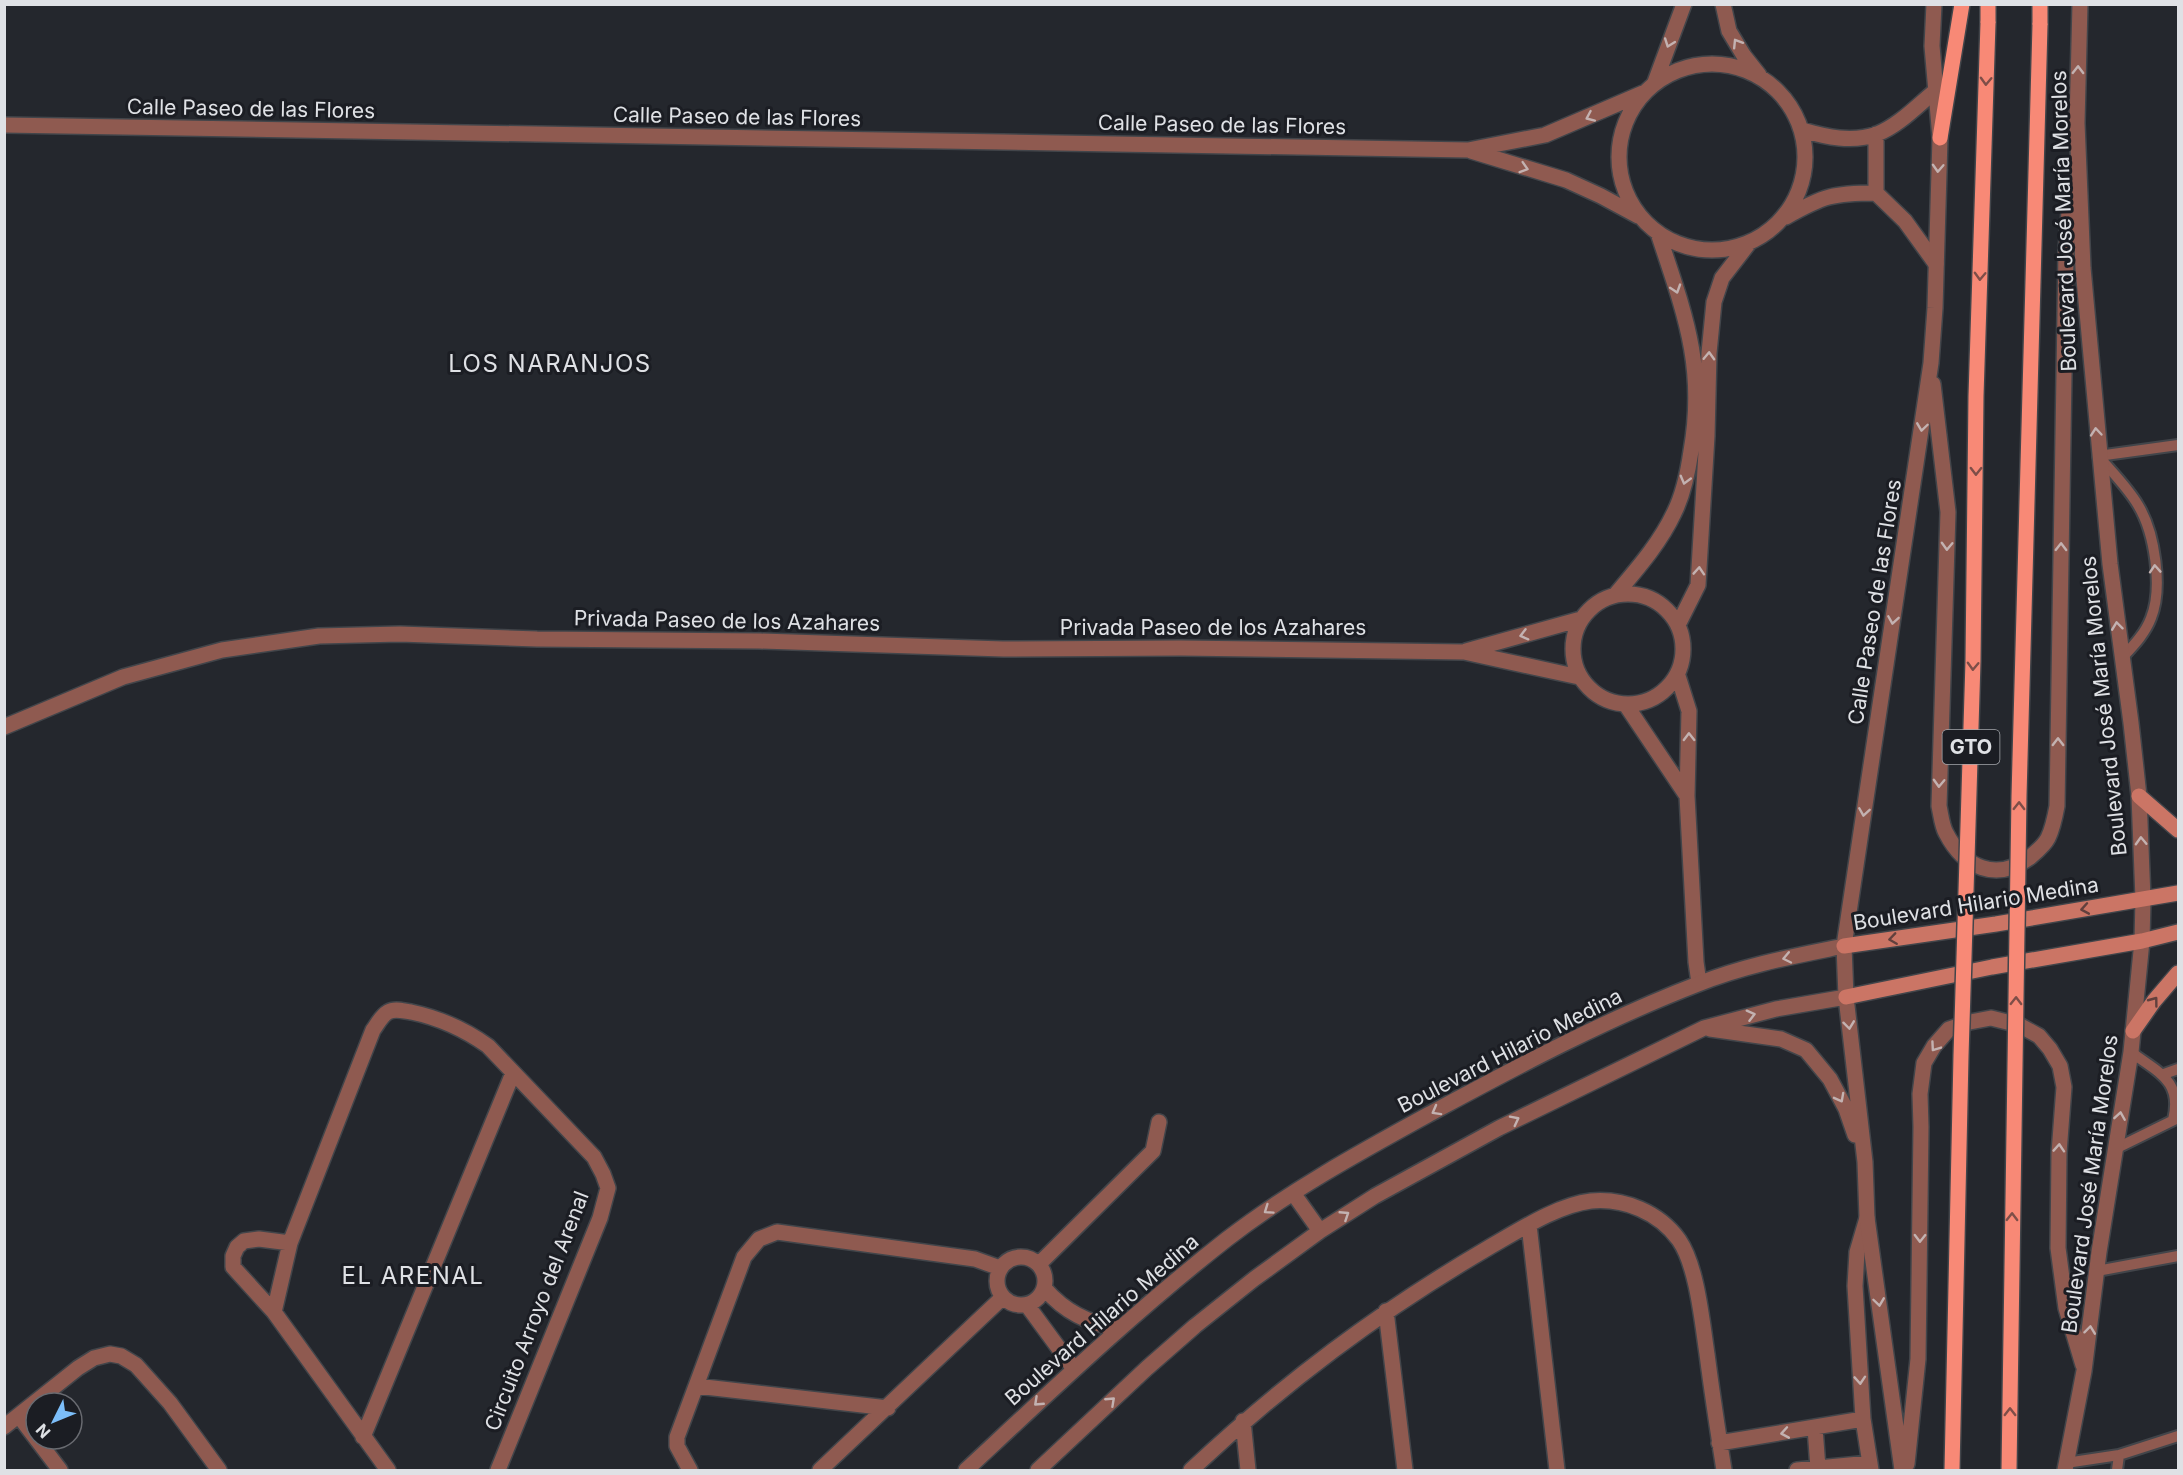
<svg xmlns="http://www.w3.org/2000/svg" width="2183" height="1475" viewBox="0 0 2183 1475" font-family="Inter,sans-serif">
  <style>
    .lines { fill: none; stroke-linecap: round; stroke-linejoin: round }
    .service-casing { stroke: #42454a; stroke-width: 14 }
    .minor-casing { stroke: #42454a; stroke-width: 18 }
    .tertiary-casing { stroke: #42454a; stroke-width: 18 }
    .secondary-casing { stroke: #42454a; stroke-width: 18 }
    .primary-casing { stroke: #42454a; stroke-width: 18 }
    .service { stroke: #8f5a50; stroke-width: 10 }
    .minor { stroke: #8f5a50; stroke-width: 15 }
    .tertiary { stroke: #8f5a50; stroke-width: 15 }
    .secondary { stroke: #cb7565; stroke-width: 15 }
    .primary { stroke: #f88976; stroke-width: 15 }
    .primary-bridge-casing { stroke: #42454a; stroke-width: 18; stroke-linecap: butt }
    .primary-bridge { stroke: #f88976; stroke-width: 15 }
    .oneway { stroke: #c3b2b1 }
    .oneway2 { stroke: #7e4e48 }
    .oneway3 { stroke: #61403d }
    .labels { text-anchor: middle; stroke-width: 6; stroke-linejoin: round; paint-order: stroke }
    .shield { fill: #1b1d23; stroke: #a4a6ab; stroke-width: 1.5 }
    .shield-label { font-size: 20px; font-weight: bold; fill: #dfe1e5 }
    .street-label { font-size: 21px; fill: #dfe1e5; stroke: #1b1d23 }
    .quarter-label { font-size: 24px; letter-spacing: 1.5px; fill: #dfe1e5; stroke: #1b1d23 }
  </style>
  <rect width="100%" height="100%" fill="#24272d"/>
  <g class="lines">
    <defs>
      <path id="service" d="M 2098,456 L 2178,445
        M 2100,458 C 2113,473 2128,488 2138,505 C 2155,533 2163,588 2151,618 C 2145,634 2133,646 2121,659
        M 2131,1052 C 2157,1072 2183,1080 2173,1120
        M 2164,1074 L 2178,1069
        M 2115,1149 L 2178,1118
        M 2097,1271 L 2178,1256
        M 2066,1463 L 2119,1455 L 2178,1436
        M 2117,1470 L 2119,1455"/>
      <path id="minor" d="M 1723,4 L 1729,31 L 1744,56 L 1759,75
        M1619 157a93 93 0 1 1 186 0a93 93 0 1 1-186 0Z
        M 1655,82 L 1684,4
        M 4,125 L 1468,150 L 1545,135 L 1643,93
        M 1802,130 C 1826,137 1852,143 1877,134 C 1898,126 1917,106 1934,92
        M 1471,151 L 1566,180 L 1601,196 L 1638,216
        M 1876,193 L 1876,134
        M 1786,217 C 1823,196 1833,193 1876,193 L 1905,221 L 1936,264
        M1573 649a55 55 0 1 1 110 0a55 55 0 1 1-110 0Z
        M 1616,594 C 1637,569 1660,543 1674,513 C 1684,493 1688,472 1691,451 C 1706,366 1684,312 1658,233
        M 1678,625 L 1698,585 L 1707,436 L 1709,353 L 1714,302 L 1722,278 L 1749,243
        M 1466,651 L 1581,619
        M 1678,676 L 1689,711 L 1687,796 L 1696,962 L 1699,983
        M 1626,705 L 1687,796
        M 4,727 L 123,677 L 222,650 L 319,636 L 400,634 L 537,639 L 760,641 L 1003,649 L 1181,648 L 1464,652 L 1579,677
        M 1867,1218 L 1857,1252 L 1855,1286 L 1863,1419 L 1871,1470
        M 1529,1225 L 1557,1470
        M 290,1243 L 259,1239 L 244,1241 L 237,1247 L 233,1256 L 233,1267 L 274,1312 L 388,1470
        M997 1281a24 24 0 1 1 48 0a24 24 0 1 1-48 0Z
        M 1039,1264 L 1153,1151 L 1159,1122
        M 1045,1289 C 1064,1311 1089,1324 1118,1328
        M 1027,1305 L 1074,1369
        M 1386,1311 L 1405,1470
        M 274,1312 L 290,1243 L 373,1030 C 377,1025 381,1016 388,1012 C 395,1008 403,1011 411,1012 C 440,1018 464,1029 488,1046 L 594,1157 L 603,1174 L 608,1188 L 600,1218 L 498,1470
        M 696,1386 L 888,1408
        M 19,1416 L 60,1470
        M 1243,1421 L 1248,1470
        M 4,1427 L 78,1368 L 94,1358 L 110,1354 L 121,1356 L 136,1365 L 170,1403 L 219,1470
        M 1815,1428 L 1818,1468
        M 363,1437 L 513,1073
        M 1719,1443 L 1863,1419
        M 690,1470 L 677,1446 L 677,1437 L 744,1257 L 759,1239 L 777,1232 L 975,1259 L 1000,1268
        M 820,1470 L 1003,1297
        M 1191,1470 C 1284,1383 1377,1313 1488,1248 C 1518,1231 1557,1205 1591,1201 C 1624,1198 1659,1212 1679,1240 C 1697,1266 1702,1321 1707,1354 C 1712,1393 1718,1432 1724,1470
        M 1797,1470 L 1870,1463"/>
      <path id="tertiary" d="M 1933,384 L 1948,512 L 1939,806 C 1941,815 1942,826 1946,833 C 1964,868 1996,882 2029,858 C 2036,852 2044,846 2048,838 C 2053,828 2055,817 2057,806 L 2066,251 L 2071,185
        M 1710,1029 L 1781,1039 L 1806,1050 L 1830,1079 L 1846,1109 L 1855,1135
        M 1293,1193 L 1320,1231
        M 1907,1464 L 1918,1359 L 1921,1127 L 1920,1094 L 1924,1063 L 1934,1046 L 1949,1029 L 1970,1022 L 1991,1018 L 2019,1025 L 2039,1036 L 2050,1049 L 2060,1066 L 2064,1087 L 2059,1153 L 2058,1248 L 2066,1308 L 2083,1365
        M 966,1470 C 1051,1391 1135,1311 1227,1239 C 1292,1189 1364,1150 1435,1111 C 1520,1065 1607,1019 1698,984 C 1745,965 1795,956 1844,946
        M 1038,1470 L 1147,1368 L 1195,1326 L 1254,1279 L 1320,1231 L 1375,1196 L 1499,1128 L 1704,1028 L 1776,1009 L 1846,997
        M 1902,1470 L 1867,1218 L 1865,1162 L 1846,997 L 1844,946 L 1931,363 L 1935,308 L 1940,138 L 1932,46 L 1934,4
        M 2065,1470 L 2084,1371 L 2099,1252 L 2131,1052 L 2142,941 L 2143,899 L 2139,796 L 2131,723 L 2110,564 L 2083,268 L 2077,123 L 2080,4"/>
      <path id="secondary" d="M 2139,796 L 2178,830
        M 1844,946 L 1996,924 L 2178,893
        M 1846,997 L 1992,967 L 2142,941 L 2178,932
        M 2133,1031 L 2154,1001 L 2178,973"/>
      <path id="primary" d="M 1988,23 L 1988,4
        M 2040,25 L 2040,4
        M 1940,138 L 1962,4"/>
    </defs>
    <use href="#service" class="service-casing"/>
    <use href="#minor" class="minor-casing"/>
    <use href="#tertiary" class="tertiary-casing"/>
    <use href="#secondary" class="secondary-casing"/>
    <use href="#primary" class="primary-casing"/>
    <use href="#service" class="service"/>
    <use href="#minor" class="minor"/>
    <use href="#tertiary" class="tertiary"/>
    <use href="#secondary" class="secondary"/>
    <use href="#primary" class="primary"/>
    <defs>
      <path id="primary-bridge" d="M 1952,1470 L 1961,1056 L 1973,661 L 1976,396 L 1988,23
        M 2009,1470 L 2019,796 L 2040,25"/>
    </defs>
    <use href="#primary-bridge" class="primary-bridge-casing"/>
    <use href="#primary-bridge" class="primary-bridge"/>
  </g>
  <defs><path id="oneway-chevron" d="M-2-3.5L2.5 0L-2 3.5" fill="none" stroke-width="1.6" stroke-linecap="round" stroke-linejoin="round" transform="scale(1.5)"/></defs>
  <g class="oneway">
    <use href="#oneway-chevron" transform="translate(1669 43) rotate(110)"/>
    <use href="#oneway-chevron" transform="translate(1737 43) rotate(-122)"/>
    <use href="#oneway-chevron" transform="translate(2078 70) rotate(-89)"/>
    <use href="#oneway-chevron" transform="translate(1590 117) rotate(156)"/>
    <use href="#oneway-chevron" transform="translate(1524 168) rotate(17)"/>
    <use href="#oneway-chevron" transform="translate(1938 168) rotate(93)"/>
    <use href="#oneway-chevron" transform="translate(1676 289) rotate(72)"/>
    <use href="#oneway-chevron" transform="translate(1709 356) rotate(-88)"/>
    <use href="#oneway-chevron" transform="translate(1922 427) rotate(98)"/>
    <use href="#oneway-chevron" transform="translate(2096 432) rotate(-95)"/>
    <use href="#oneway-chevron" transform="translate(1685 480) rotate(105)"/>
    <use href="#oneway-chevron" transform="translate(1947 546) rotate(92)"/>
    <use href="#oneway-chevron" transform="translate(2061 547) rotate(-89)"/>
    <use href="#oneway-chevron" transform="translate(2155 569) rotate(-94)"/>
    <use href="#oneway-chevron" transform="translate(1699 571) rotate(-86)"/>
    <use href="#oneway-chevron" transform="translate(1893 620) rotate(99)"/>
    <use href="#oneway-chevron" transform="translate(2117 626) rotate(-97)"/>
    <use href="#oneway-chevron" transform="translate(1524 635) rotate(165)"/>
    <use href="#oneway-chevron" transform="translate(1689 737) rotate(-91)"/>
    <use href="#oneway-chevron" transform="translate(2058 742) rotate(-90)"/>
    <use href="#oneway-chevron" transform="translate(1939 783) rotate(92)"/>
    <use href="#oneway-chevron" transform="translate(1864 812) rotate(99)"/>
    <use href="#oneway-chevron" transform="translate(2141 841) rotate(-92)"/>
    <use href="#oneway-chevron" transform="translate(1787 958) rotate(168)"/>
    <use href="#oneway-chevron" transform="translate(1751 1015) rotate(-15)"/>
    <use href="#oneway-chevron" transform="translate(1849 1025) rotate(83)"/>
    <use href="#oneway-chevron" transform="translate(1935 1047) rotate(125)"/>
    <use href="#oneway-chevron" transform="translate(1840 1098) rotate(62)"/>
    <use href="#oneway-chevron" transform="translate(1436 1111) rotate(151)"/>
    <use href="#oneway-chevron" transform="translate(2120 1116) rotate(-81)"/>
    <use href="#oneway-chevron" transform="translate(1515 1120) rotate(-27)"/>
    <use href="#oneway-chevron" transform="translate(2059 1148) rotate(-86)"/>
    <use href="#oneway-chevron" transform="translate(1268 1210) rotate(145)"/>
    <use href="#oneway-chevron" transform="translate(1345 1215) rotate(-33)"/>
    <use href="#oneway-chevron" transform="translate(1920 1238) rotate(91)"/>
    <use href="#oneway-chevron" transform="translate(1879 1302) rotate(82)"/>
    <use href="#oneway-chevron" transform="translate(2090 1330) rotate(-83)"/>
    <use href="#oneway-chevron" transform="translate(1860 1380) rotate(86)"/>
    <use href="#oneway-chevron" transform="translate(1111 1401) rotate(-43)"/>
    <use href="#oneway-chevron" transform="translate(1038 1402) rotate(137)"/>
    <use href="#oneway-chevron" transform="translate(1785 1433) rotate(170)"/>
  </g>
  <g class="oneway2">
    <use href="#oneway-chevron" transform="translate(1986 81) rotate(92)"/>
    <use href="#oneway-chevron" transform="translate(1980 276) rotate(92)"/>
    <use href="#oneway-chevron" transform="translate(1976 471) rotate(91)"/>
    <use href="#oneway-chevron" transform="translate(1973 666) rotate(92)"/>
    <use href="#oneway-chevron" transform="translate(2019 806) rotate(-89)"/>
    <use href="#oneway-chevron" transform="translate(2016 1001) rotate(-89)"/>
    <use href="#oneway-chevron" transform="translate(2012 1217) rotate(-89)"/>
    <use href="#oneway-chevron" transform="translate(2010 1412) rotate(-90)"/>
  </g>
  <g class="oneway3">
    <use href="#oneway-chevron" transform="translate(2085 909) rotate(170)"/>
    <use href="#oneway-chevron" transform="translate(1893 939) rotate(172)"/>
    <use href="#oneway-chevron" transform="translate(2154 1001) rotate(-53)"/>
  </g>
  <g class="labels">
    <rect class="shield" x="1942.5" y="730" width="57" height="34" rx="4.5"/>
    <g class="shield-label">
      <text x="1971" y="754">GTO</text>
    </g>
    <g class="street-label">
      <text transform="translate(251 109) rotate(1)" y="7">Calle Paseo de las Flores</text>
      <text transform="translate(737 117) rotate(1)" y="7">Calle Paseo de las Flores</text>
      <text transform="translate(1222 125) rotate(1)" y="7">Calle Paseo de las Flores</text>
      <text transform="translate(2064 221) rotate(-92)" y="7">Boulevard José María Morelos</text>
      <text transform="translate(1875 602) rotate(-81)" y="7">Calle Paseo de las Flores</text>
      <text transform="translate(727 621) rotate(1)" y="7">Privada Paseo de los Azahares</text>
      <text x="1213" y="635">Privada Paseo de los Azahares</text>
      <text transform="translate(2104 706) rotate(-96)" y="7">Boulevard José María Morelos</text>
      <text transform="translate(1976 904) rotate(-9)" y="7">Boulevard Hilario Medina</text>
      <text transform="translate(1510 1051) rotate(-27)" y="7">Boulevard Hilario Medina</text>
      <text transform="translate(2090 1184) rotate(-82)" y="7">Boulevard José María Morelos</text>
      <text transform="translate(537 1311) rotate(-69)" y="7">Circuito Arroyo del Arenal</text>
      <text transform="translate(1102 1320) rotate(-41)" y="7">Boulevard Hilario Medina</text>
    </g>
    <g class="quarter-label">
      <text x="550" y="372">LOS NARANJOS</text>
      <text x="413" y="1284">EL ARENAL</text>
    </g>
  </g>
  <rect width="2183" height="1475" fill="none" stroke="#dfe1e5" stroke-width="12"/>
  <g transform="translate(54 1421) rotate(227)"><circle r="28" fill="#1b1d23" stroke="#696b71" stroke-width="1.5"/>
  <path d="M0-4.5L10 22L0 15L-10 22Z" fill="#7cbef9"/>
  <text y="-9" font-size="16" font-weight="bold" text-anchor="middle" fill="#dfe1e5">N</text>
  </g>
</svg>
